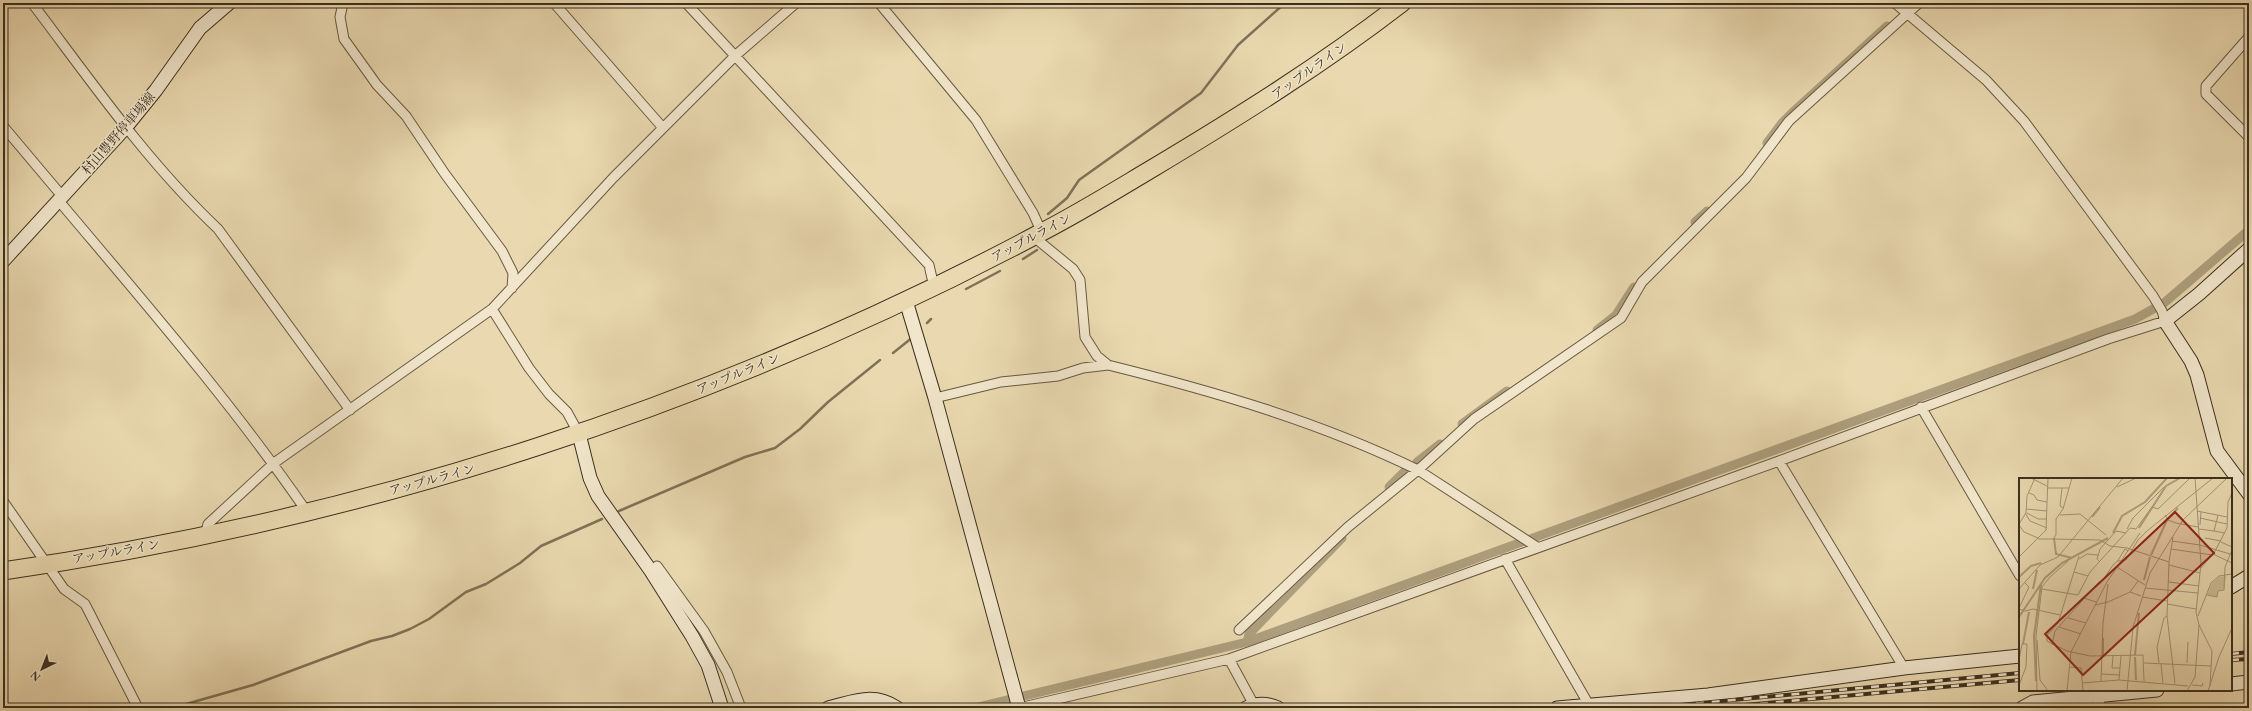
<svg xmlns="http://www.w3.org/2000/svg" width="2252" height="711" viewBox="0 0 2252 711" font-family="'EB Garamond','Noto Serif JP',serif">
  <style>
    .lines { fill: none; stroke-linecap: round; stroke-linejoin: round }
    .stream { stroke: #807258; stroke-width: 2.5 }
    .canal { stroke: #ae9f7e; stroke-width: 9 }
    .street-casing { stroke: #675a42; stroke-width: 11 }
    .secondary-casing { stroke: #3b2f1e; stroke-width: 15 }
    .highway-casing { stroke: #3b2f1e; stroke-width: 19 }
    .street { stroke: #f1e6cc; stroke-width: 9 }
    .secondary { stroke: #f1e6cc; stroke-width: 13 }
    .highway { stroke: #ead9b0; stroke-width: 17 }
    .rail-casing { stroke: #3b2f1e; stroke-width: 4 }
    .rail { stroke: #f1e6cc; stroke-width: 2.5; stroke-dasharray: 8; stroke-linecap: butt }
    .labels { text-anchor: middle; stroke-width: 3; stroke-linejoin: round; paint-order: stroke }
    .street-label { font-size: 13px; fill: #3b2f1e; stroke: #f1e6cc }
    .inset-river { fill: none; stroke: #ae9f7e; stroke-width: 2 }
    .inset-road { fill: none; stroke: #a49576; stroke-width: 1 }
    .view { fill: #8f2418; fill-opacity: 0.15; stroke: #8f2418; stroke-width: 2 }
    .inset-edge { fill: none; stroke: #3b2f1e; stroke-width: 2 }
  </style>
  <rect width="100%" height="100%" fill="#ead9b0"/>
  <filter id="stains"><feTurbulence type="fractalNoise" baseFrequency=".005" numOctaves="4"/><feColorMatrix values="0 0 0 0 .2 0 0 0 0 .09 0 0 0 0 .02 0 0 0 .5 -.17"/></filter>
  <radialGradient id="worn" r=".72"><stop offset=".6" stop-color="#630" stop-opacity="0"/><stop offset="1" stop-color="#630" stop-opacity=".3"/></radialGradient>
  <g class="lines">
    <path class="stream" d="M 1048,214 L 1067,198 L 1079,180 L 1201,93 L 1238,45 L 1285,3
      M 1023,259 L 1037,250
      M 966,289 L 1000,271
      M 927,323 L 931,319
      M 893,353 L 913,337
      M 619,511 L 745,457 L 775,448 L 800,429 L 828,402 L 880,360
      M 172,708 L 253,685 L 371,641 L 392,636 L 410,629 L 429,619 L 466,592 L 486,584 L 520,563 L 541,546 L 602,519"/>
    <path class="canal" d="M 1907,6 L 1910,3
      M 1767,143 L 1782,123 L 1794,111 L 1887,26
      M 1695,222 L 1707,211
      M 1597,330 L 1616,315 L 1634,287
      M 1462,424 L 1507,391
      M 1417,462 L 1440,444
      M 1389,487 L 1406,470
      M 1247,642 L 1249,634 L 1342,538
      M 974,708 L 1247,642 L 2135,319 L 2164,303 L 2249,230"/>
    <defs>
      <path id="street" d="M 32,3 C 91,81 147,162 218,229 L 350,410
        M 343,3 L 340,17 L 344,39 L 377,85 L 406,116 L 445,174 L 502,251 L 513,273 L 512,288
        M 554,3 L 663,128
        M 686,3 L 929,265 L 934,287
        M 879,3 L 976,120 L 1033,213 L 1042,233
        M 2249,37 L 2206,86 L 2206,94 L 2249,137
        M 3,126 L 62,196
        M 59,201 C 144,302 232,403 307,512
        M 1034,237 L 1073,269 L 1080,280 L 1085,337 L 1097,356 L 1108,365 C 1213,391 1320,422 1418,470 L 1537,547
        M 492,309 L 529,368 L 549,394 L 567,412 L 579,434
        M 935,398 L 1001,382 L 1058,376 L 1083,368 L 1108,365
        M 1921,407 L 2020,576
        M 1779,461 L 1904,668
        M 3,501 L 64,589 L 85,604 L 138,708
        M 205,535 L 208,524 L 274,463 L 492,309 L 613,178 L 736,55 L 796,3
        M 1505,559 L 1589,705
        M 651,571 L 657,566 L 704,631 L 727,672 L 741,708
        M 1239,630 L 1348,527 L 1418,470 L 1474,419 L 1621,318 L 1642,282 L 1746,178 L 1789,121 L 1919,3
        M 1229,659 L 1254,705
        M 2095,695 L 2102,708
        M 1019,708 L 1229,659 L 1779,461 L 2108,339 L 2165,321 L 2162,311 L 2153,296 L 2024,121 L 1986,80 L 1895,3"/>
      <path id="secondary" d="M 2249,249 L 2199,294 L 2165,321 L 2191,361 L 2197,375 L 2217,451 L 2249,494
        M 3,261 L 126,127 L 156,90 L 200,28 L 229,3
        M 906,301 L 935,398 L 1019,708
        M 579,434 L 590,478 L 598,496 L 651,571 L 692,636 L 708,665 L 722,708
        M 2231,587 L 2249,576
        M 2231,684 L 2249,682
        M 828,708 C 854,702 873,692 897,708
        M 1246,708 C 1257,703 1267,703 1278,708
        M 1557,708 L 1708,695 L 1904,668 L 2020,656
        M 2022,708 L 2033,702 L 2157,690"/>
      <path id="highway" d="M 3,571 C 365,519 718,405 1040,233 C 1079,213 1116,190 1153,168 C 1238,117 1323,64 1402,3"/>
    </defs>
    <use href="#street" class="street-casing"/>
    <use href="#secondary" class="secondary-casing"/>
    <use href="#highway" class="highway-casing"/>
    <use href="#street" class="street"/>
    <use href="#secondary" class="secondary"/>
    <use href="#highway" class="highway"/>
    <defs>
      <path id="rail" d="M 2231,654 L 2249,652
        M 2231,660 L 2249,659
        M 1648,708 L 2020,673
        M 1712,708 L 2020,680"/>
    </defs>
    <use href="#rail" class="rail-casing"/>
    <use href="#rail" class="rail"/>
  </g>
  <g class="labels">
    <g class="street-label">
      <text transform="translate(1309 70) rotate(-35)" y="5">アップルライン</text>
      <text transform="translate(118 133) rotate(-49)" y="5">村山豊野停車場線</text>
      <text transform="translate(1031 237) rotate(-28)" y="5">アップルライン</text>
      <text transform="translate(738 373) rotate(-22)" y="5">アップルライン</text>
      <text transform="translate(432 479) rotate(-15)" y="5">アップルライン</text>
      <text transform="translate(116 551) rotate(-10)" y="5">アップルライン</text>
    </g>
  </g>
  <g transform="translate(2019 478)">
    <rect width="213" height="213" fill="#ead9b0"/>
    <path d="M 207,98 L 205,111 L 198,113 L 198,119 L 188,117 L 193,105 L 200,99 Z" fill="#ccbc97"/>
    <path class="inset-river" d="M 73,39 L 81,29M 149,41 L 159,30M 120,50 L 147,8 L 161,0M 94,55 L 103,38 L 126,24 L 148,0M 35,60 L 37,76 L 53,80M 132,77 L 148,42M 0,99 L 12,88 L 22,85M 125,102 L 131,79M 14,111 L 18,92M 0,139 L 26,100 L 43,85 L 89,60M 4,166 L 10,134M 84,177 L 84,160M 116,177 L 120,135M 116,179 L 117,202M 17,203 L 15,158 L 22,106"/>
    <path class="inset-road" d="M 12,0 L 28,8M 176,0 L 182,85 L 177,134 L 180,147 L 193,173 L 191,208M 98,9 L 117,0M 28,10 L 50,10M 43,10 L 41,28 L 45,30M 10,15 L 15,17 L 18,22 L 28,24M 7,31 L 28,33M 178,33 L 208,39M 6,35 L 11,43 L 28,50M 8,35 L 19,41 L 28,41M 41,37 L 61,36 L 87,57M 146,37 L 149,42 L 157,45 L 179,49M 199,37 L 195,53 L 206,55M 181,40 L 208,46M 0,46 L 7,35 L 8,18 L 16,0M 0,47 L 5,54 L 19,60M 181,47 L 182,34M 108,51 L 114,40 L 145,9M 180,51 L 195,53M 154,59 L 150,84 L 148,138 L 156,206M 186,60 L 202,63M 19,61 L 34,61 L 37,57 L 37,41 L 44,31 L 53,0M 34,61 L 81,62 L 91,68 L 108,70 L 150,84M 153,63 L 181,67M 202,64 L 213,69M 181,67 L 211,76M 152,71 L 193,77M 194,76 L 213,85M 60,78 L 39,145 L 28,157 L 28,163 L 48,173 L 71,178 L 124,177 L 125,203M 0,79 L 27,52 L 29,0M 60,81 L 68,76 L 79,77M 80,83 L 78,81 L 81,71 L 97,53 L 107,55M 98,84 L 106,71 L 109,73M 150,87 L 181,95M 98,89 L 126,107M 181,91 L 195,75 L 208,50 L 209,24 L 213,15M 55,94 L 69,98M 150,104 L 180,108M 126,110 L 179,115M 0,111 L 21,87 L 39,79 L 104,0M 23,111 L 59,117 L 71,94 L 111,50 L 117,51 L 133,29 L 139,31 L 171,0M 111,114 L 119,103M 188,117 L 198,119 L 199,113 L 205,112 L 206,89 L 213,72M 123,119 L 148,123M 65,120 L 77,124M 148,126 L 177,131M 76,127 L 89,124 L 111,114 L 122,118M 0,130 L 10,109 L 6,105M 0,131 L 6,133 L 14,131 L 41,137M 179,138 L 192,105 L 200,98 L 213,96M 49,140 L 67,145M 40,149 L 62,156M 18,162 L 21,202 L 29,213M 33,167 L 36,153 L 79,105 L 84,102 L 94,87 L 99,83 L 107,82 L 119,62 L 128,53 L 194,0M 94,178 L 93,190 L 101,190 L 100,202M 0,182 L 3,166 L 8,166 L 7,189 L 0,207M 125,185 L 192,188M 140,185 L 138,169 L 145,140 L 148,138M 168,185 L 169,164M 142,186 L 144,205M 51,189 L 62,190 L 64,213M 101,190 L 102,178M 83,196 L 100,197M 82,203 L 84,145 L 89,106M 63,205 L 100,202 L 169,208M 173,207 L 183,208 L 184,205M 18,213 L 17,158 L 23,109 L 31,99 L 49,83M 48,213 L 52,174 L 88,104 L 121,55M 108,213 L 114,149 L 131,95 L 164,42 L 208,0M 168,213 L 176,199 L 180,147M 189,213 L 200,179 L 213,150"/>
    <path class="view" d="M 156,34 L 195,75 L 64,197 L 26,156 Z"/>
    <rect width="213" height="213" class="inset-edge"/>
  </g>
  <rect width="2252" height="711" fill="none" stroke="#ead9b0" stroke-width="16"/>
  <rect x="4" y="4" width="2244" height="703" fill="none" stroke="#3b2f1e" stroke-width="2"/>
  <rect x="8" y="8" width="2236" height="695" fill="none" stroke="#3b2f1e"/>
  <g transform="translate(42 669) rotate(223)" stroke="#f1e6cc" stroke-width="3" paint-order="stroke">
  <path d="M0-3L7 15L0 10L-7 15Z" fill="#3b2f1e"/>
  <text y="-6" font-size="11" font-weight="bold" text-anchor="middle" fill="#3b2f1e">N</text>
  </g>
  <rect width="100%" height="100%" filter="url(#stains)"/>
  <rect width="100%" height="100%" fill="url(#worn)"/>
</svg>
